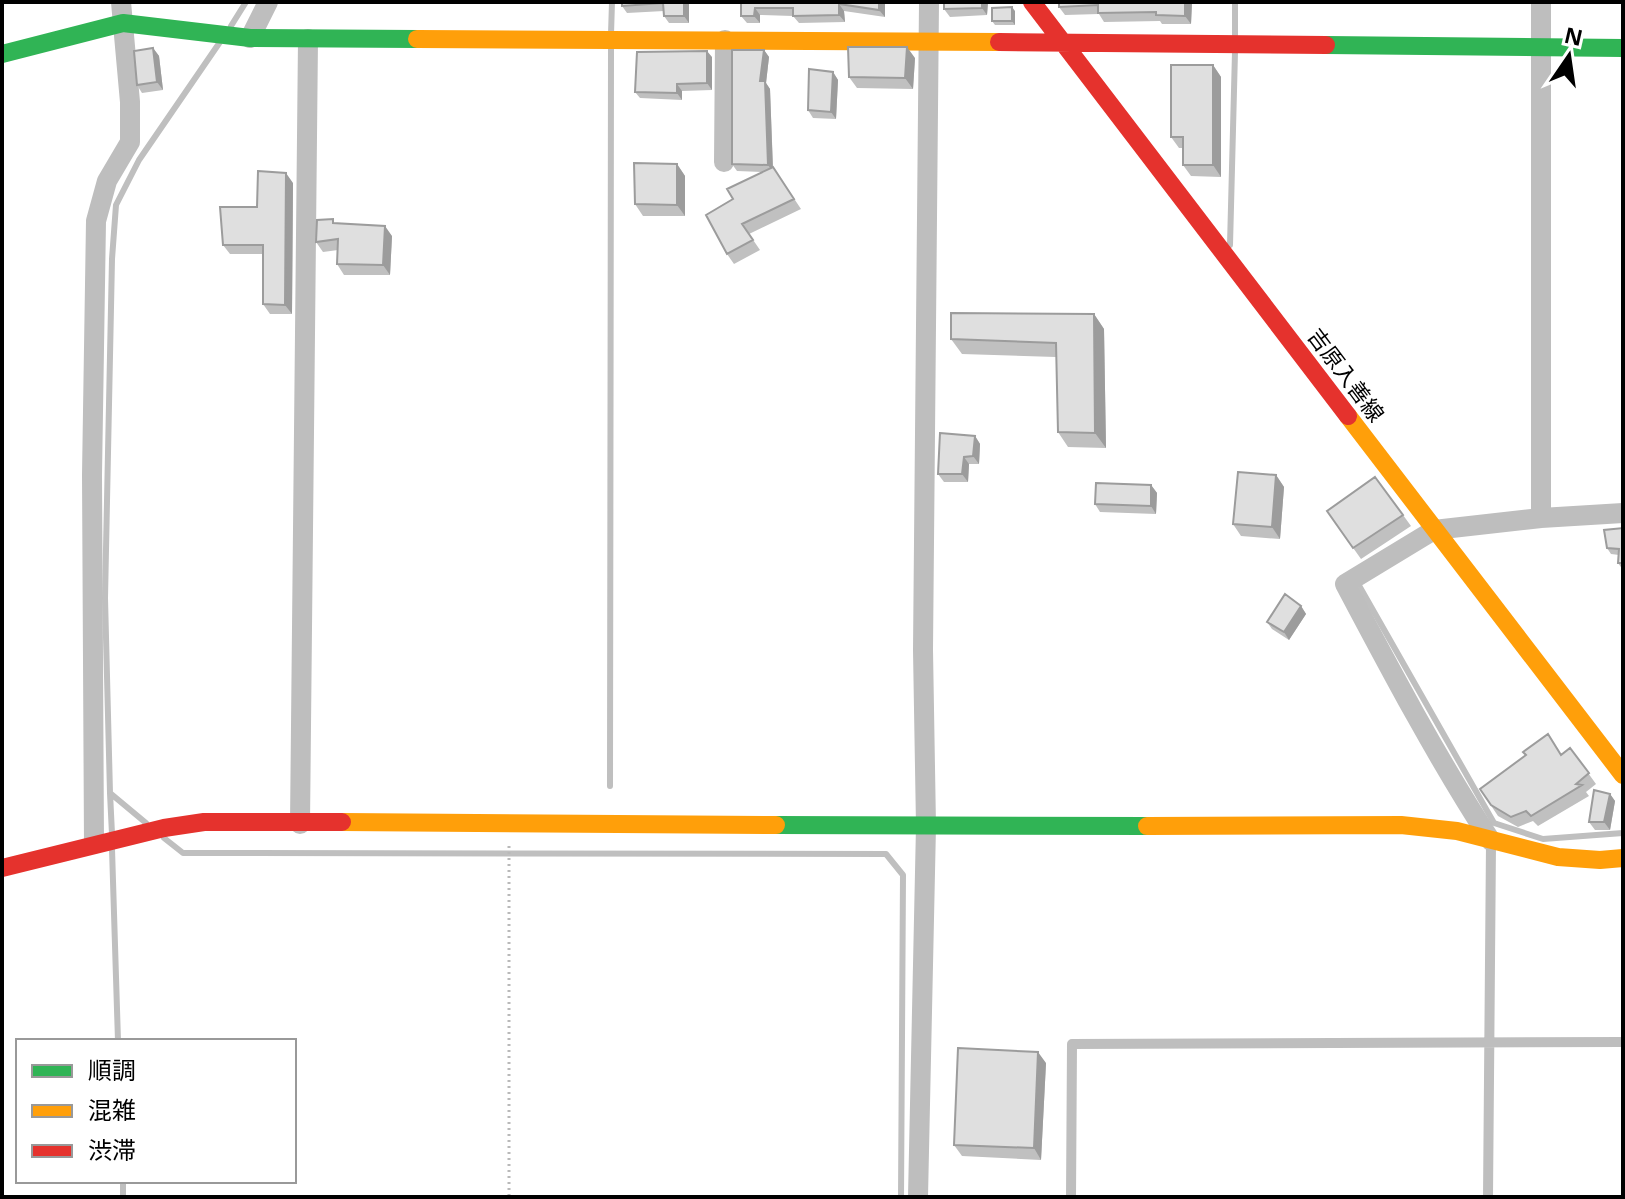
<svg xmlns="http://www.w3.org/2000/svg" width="1625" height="1199" viewBox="0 0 1625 1199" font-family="'Open Sans','Noto Sans JP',sans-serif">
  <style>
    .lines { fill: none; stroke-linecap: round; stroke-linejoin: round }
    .stream { stroke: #bfbfbf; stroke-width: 6 }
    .path { stroke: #b9b9b9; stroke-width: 3; stroke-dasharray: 2 4; stroke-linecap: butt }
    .lane { stroke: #bebebe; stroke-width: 10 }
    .street { stroke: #bebebe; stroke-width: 20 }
    .fast { stroke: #30b455; stroke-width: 18 }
    .slow { stroke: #ff9f0a; stroke-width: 18 }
    .jam { stroke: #e5322d; stroke-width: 18 }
    .wall { fill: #c0c0c0 }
    .shaded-wall { fill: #9c9c9c }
    .building { fill: #dfdfdf; stroke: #9c9c9c; stroke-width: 2 }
    .labels { text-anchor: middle; stroke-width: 6; stroke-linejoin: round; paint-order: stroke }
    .street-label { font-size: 22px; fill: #000; stroke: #fff }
  </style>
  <rect width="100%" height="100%" fill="#fff"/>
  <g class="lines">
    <path class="stream" d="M 231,26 L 246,2
      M 611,34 L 612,2
      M 1235,37 L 1235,2
      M 1230,245 L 1235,52
      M 1357,582 L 1494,823 L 1543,839 L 1623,833
      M 610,786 L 611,49
      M 110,793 L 112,834
      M 146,823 L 110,793 L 105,598 L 112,259 L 116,205 L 139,160 L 220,42
      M 164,838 L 183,853 L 886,854 L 903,875 L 901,1197
      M 112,849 L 118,1041
      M 123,1181 L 123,1197"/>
    <path class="path" d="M 509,846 L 509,1197"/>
    <path class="lane" d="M 1071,1197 L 1072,1044 L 1623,1042
      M 1488,1197 L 1491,843"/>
    <path class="street" d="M 250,38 L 268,2
      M 724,162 L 725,40
      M 1541,518 L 1623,513
      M 300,824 L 308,39
      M 1491,841 C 1437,758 1391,671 1345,584 L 1434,530 L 1541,518 L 1541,2
      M 94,844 L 92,475 L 96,221 L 107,181 L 130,142 L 130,102 L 121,2
      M 918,1197 L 926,826 L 923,650 L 929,2"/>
    <path class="fast" d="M 1326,45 L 1623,48
      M 2,54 L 123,23 L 250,38 L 417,39
      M 776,825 L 1147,826"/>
    <path class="slow" d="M 417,39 L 999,42
      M 1348,416 L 1623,775
      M 342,822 L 776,825
      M 1147,826 L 1401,825 L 1457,831 L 1558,857 L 1600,860 L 1623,858"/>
    <path class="jam" d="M 1032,2 L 1348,416
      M 999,42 L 1326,45
      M 2,868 L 164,828 L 204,822 L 342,822"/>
  </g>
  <path class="wall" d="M 622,2 L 689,2 L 689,23 L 669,23 L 664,16 L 664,11 L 627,13 L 622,6 Z
    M 741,2 L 885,2 L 885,17 L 844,11 L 845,22 L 799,23 L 793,16 L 760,15 L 760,23 L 747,23 L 741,16 Z
    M 944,2 L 988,2 L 987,15 L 950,17 L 944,9 Z
    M 1059,2 L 1192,2 L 1191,24 L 1162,24 L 1160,21 L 1104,22 L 1099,14 L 1065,15 L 1059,7 Z
    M 1015,11 L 1015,25 L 995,25 L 992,21 Z
    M 153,48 L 159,56 L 163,90 L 142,93 L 137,85 Z
    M 764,50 L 769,57 L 766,83 L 770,89 L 773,167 L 801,209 L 749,234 L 760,250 L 734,264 L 727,254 L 733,199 L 762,172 L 737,171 L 732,164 Z
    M 712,57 L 712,90 L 682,91 L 682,100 L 640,98 L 635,92 Z
    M 915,58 L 913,89 L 857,88 L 849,77 Z
    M 1213,65 L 1221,77 L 1221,177 L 1191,176 L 1183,165 L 1183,148 L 1179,148 L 1171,137 Z
    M 833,72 L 838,80 L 836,119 L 813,118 L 808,110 Z
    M 677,164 L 685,176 L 685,216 L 643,216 L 635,204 Z
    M 293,183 L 292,314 L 270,314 L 263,304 L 263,254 L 230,254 L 223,245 L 257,207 Z
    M 336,223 L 392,236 L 390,275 L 344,275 L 337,264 L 338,250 L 323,252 L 316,242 Z
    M 1094,314 L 1104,329 L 1106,448 L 1068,447 L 1058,432 L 1056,357 L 962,354 L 951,339 Z
    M 975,436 L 980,444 L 979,464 L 969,464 L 968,482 L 944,482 L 938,474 Z
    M 1276,475 L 1284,487 L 1280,539 L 1241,536 L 1233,524 Z
    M 1151,485 L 1157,493 L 1156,514 L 1100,512 L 1095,504 Z
    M 1327,511 L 1403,515 L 1411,526 L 1361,559 Z
    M 1623,528 L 1623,570 L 1618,563 L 1619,555 L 1611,554 L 1607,548 Z
    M 1301,606 L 1306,614 L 1289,640 L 1272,629 L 1267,622 Z
    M 1570,748 L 1596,784 L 1586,792 L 1589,796 L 1538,826 L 1533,821 L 1518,827 L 1498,816 L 1480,789 L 1526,756 L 1523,752 L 1562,754 Z
    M 1610,794 L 1615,801 L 1610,830 L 1595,830 L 1589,822 Z
    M 1046,1063 L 1041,1160 L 962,1156 L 954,1145 Z"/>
  <path class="shaded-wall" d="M 684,2 L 689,2 L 689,23 L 684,16 Z
    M 879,2 L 885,2 L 885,17 L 879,10 Z
    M 982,2 L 988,2 L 987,15 L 982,8 Z
    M 1185,2 L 1192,2 L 1191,24 L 1185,16 Z
    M 839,4 L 844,11 L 845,22 L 839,15 Z
    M 1012,7 L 1015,11 L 1015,25 L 1012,21 Z
    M 755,8 L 760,15 L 760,23 L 754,16 Z
    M 907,47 L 915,58 L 913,89 L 905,78 Z
    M 153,48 L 159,56 L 163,90 L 157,82 Z
    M 764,50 L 769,57 L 766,83 L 770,89 L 773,172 L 768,165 L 760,81 Z
    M 707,51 L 712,57 L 712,90 L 707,83 Z
    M 1213,65 L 1221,77 L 1221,177 L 1213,165 Z
    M 833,72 L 838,80 L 836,119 L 831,112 Z
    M 677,84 L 682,91 L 682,100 L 677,93 Z
    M 677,164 L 685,176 L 685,216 L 677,205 Z
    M 286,173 L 293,183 L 292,314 L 285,305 Z
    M 385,226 L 392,236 L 390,275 L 383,265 Z
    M 1094,314 L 1104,329 L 1106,448 L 1095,433 Z
    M 975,436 L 980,444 L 979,464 L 973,456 Z
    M 964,457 L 969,464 L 968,482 L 962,474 Z
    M 1276,475 L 1284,487 L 1280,539 L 1272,527 Z
    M 1151,485 L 1157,493 L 1156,514 L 1151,506 Z
    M 1301,606 L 1306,614 L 1289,640 L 1284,632 Z
    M 1610,794 L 1615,801 L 1610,830 L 1604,822 Z
    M 1038,1052 L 1046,1063 L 1041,1160 L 1034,1148 Z"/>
  <path class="building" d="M 622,2 L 684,2 L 684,16 L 664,16 L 663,3 L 622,6 Z
    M 741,2 L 879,2 L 879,10 L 839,4 L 839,15 L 793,16 L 793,8 L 755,8 L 754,16 L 741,16 Z
    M 944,2 L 982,2 L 982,8 L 944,9 Z
    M 1059,2 L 1185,2 L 1185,16 L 1156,15 L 1156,12 L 1098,13 L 1098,5 L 1059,7 Z
    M 1012,7 L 1012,21 L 992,21 L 992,8 Z
    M 848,47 L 907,47 L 905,78 L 849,77 Z
    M 153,48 L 157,82 L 137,85 L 134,51 Z
    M 732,50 L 764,50 L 760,81 L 765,81 L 768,165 L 732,164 Z
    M 707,51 L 707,83 L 677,84 L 677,93 L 635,92 L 637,52 Z
    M 1171,65 L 1213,65 L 1213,165 L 1183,165 L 1183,137 L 1171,137 Z
    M 809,69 L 833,72 L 831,112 L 808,110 Z
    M 634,163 L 677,164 L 677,205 L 635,204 Z
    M 773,167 L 794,199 L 742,224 L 753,240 L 727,254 L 706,215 L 733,199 L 727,189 Z
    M 258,171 L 286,173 L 285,305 L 263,304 L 263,245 L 223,245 L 220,207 L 257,207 Z
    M 333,219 L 333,223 L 385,226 L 383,265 L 337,264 L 338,239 L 316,242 L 317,220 Z
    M 951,313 L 1094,314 L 1095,433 L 1058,432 L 1056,343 L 951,339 Z
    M 940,433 L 975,436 L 973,456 L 964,457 L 962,474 L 938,474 Z
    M 1238,472 L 1276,475 L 1272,527 L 1233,524 Z
    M 1375,477 L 1403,515 L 1353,548 L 1327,511 Z
    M 1096,483 L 1151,485 L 1151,506 L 1095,504 Z
    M 1623,528 L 1623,563 L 1618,563 L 1619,549 L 1607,548 L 1604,530 Z
    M 1285,594 L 1301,606 L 1284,632 L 1267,622 Z
    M 1548,734 L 1561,755 L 1570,748 L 1589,773 L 1576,784 L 1582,785 L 1531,816 L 1526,811 L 1511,817 L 1491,805 L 1480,789 L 1526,755 L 1523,752 Z
    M 1594,790 L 1610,794 L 1604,822 L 1589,822 Z
    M 958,1048 L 1038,1052 L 1034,1148 L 954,1145 Z"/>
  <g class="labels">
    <g class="street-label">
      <text transform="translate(1346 375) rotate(53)" y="8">吉原入善線</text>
    </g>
  </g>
  <rect width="1625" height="1199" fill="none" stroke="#000000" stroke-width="8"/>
  <rect x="16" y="1039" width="280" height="144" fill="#ffffff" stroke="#999999" stroke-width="2"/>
  <rect x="32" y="1065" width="40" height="12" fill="#30b455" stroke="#999999" stroke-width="2"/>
  <text x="88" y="1079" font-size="24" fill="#000000">順調</text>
  <rect x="32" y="1105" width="40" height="12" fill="#ff9f0a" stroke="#999999" stroke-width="2"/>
  <text x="88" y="1119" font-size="24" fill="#000000">混雑</text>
  <rect x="32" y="1145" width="40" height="12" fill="#e5322d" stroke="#999999" stroke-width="2"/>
  <text x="88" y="1159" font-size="24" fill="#000000">渋滞</text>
  <g transform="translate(1569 56) rotate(13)" stroke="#ffffff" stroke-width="6" paint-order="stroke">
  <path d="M0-6L14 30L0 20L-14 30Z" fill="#000000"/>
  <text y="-12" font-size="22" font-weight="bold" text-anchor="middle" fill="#000000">N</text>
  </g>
</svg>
